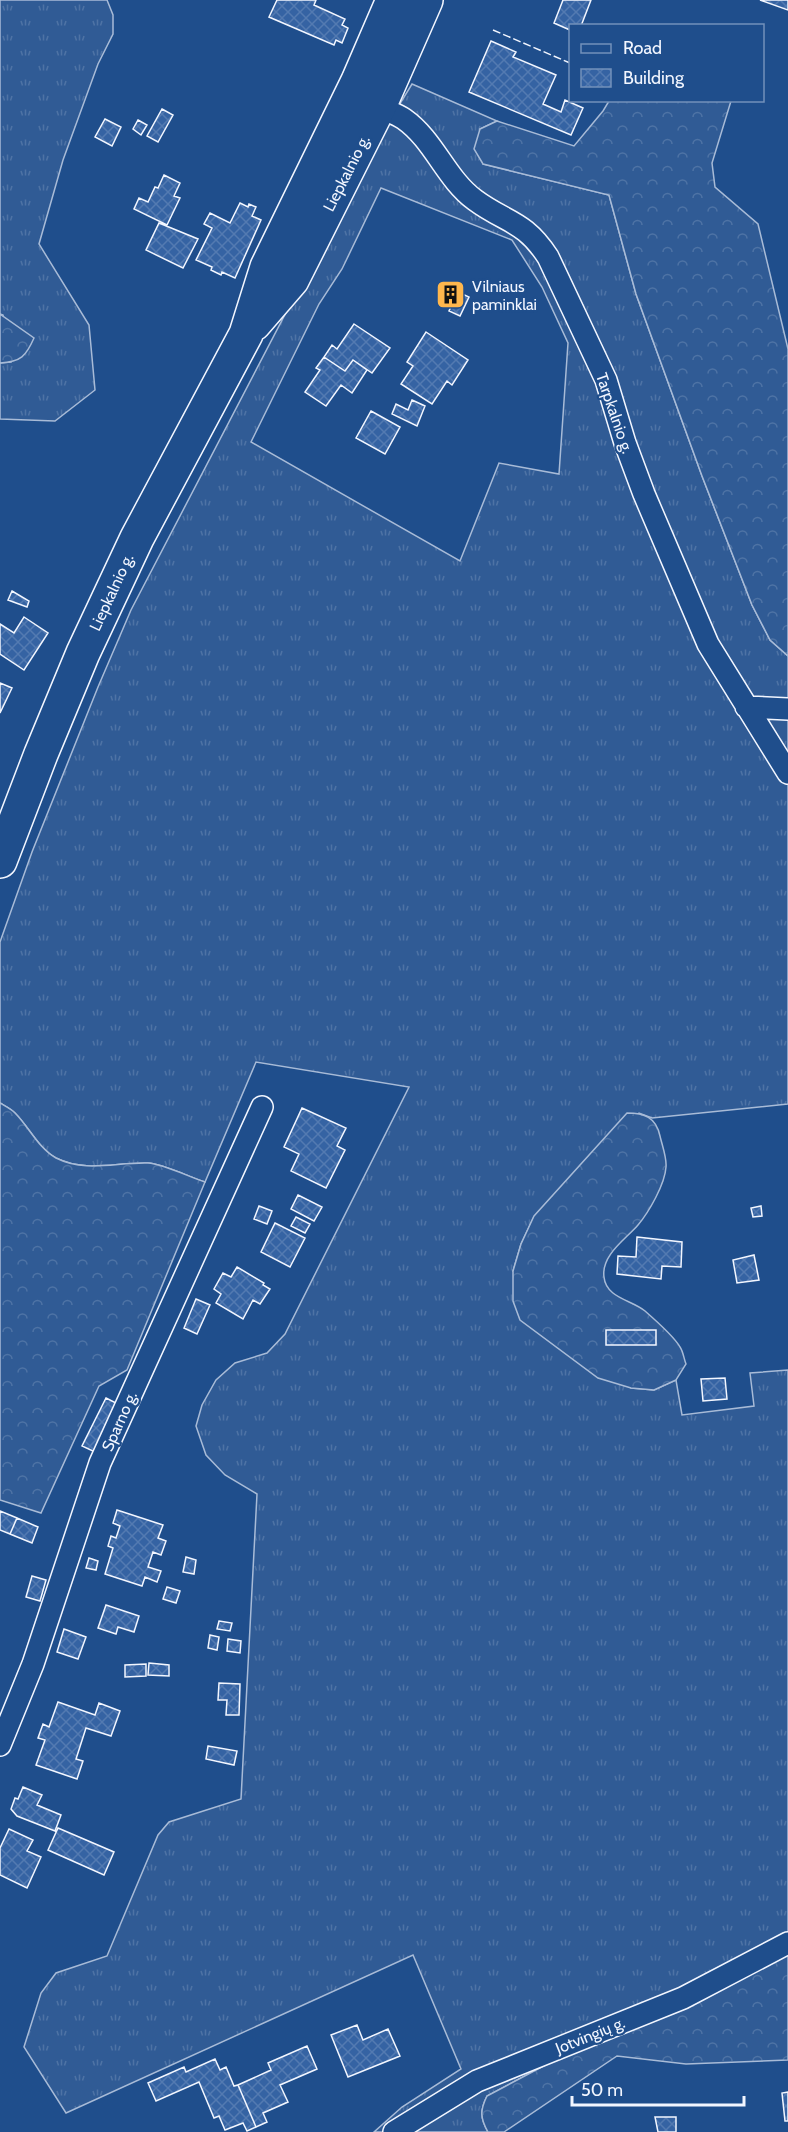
<svg xmlns="http://www.w3.org/2000/svg" width="788" height="2132" viewBox="0 0 788 2132" font-family="Cabin,sans-serif">
  <style>
    .grass { fill: url(#grass-tufts); stroke: #a8bbd7; stroke-width: 1.5; fill-rule: evenodd }
    .forest { fill: url(#forest-crowns); stroke: #a8bbd7; stroke-width: 1.5 }
    .building { fill: url(#building-cross-hatch); stroke: #f2f6ff; stroke-width: 1.5 }
    .lines { fill: none; stroke-linecap: round; stroke-linejoin: round }
    .minor-casing { stroke: #f2f6ff; stroke-width: 24 }
    .primary-casing { stroke: #f2f6ff; stroke-width: 36 }
    .minor { stroke: #1f4e8c; stroke-width: 21 }
    .primary { stroke: #1f4e8c; stroke-width: 33 }
    .fence { stroke: #f2f6ff; stroke-width: 1.5; stroke-dasharray: 8 3; stroke-linecap: butt }
    .labels { text-anchor: middle; stroke-width: 4.5; stroke-linejoin: round; paint-order: stroke }
    .street-label { font-size: 16px; fill: #f2f6ff; stroke: #1f4e8c }
    .poi-label { font-size: 16px; fill: #f2f6ff; stroke: #1f4e8c; text-anchor: start }
  </style>
  <defs>
    <pattern id="grass-tufts" width="24" height="20" patternUnits="userSpaceOnUse" patternTransform="scale(1.5)"><rect width="24" height="20" fill="#305b95"/><path d="M3 7l-1-3M5 7V3M7 7l1-3M15 17l-1-3M17 17v-4M19 17l1-3" fill="none" stroke="#4e73a5"/></pattern>
    <pattern id="forest-crowns" width="20" height="18" patternUnits="userSpaceOnUse" patternTransform="scale(1.5)"><rect width="20" height="18" fill="#305b95"/><path d="M2 6a3 3 0 1 1 6 0M12 15a3 3 0 1 1 6 0" fill="none" stroke="#4e73a5"/></pattern>
    <pattern id="building-cross-hatch" width="8" height="8" patternUnits="userSpaceOnUse" patternTransform="scale(1.5)"><rect width="8" height="8" fill="#3563a3"/><path d="M0 0l8 8M0 8l8-8" fill="none" stroke="#537ab1"/></pattern>
  </defs>
  <rect width="100%" height="100%" fill="#1f4e8c"/>
  <path class="grass" d="M 0,0 L 107,0 L 113,15 L 113,34 L 98,64 L 63,160 L 39,244 L 89,325 L 95,390 L 55,421 L 0,419 L 0,363 L 11,362 L 3,315 L 0,314 Z
    M 412,84 L 497,121 L 480,129 L 483,164 L 609,195 L 636,294 L 702,476 L 752,605 L 770,640 L 788,656 L 788,1104 L 652,1118 L 639,1113 L 534,1217 L 521,1244 L 513,1271 L 631,1388 L 654,1390 L 676,1380 L 682,1415 L 754,1406 L 750,1373 L 788,1370 L 788,1955 L 664,2015 L 585,2044 L 487,2096 C 480,2110 480,2118 488,2132 L 374,2132 L 402,2107 L 461,2069 L 413,1955 L 66,2113 L 24,2047 L 41,1993 L 56,1973 L 107,1956 L 158,1835 L 169,1822 L 241,1799 L 257,1494 L 225,1475 L 206,1455 L 196,1426 L 202,1405 L 216,1380 L 235,1363 L 267,1353 L 285,1334 L 409,1087 L 256,1062 L 205,1182 C 189,1177 164,1164 148,1163 C 116,1162 86,1173 56,1158 C 39,1149 29,1127 15,1113 C 11,1109 5,1106 0,1103 L 0,942 L 32,852 L 98,687 L 131,610 L 366,159 ZM 381,188 L 512,240 L 542,287 L 568,343 L 559,474 L 499,463 L 460,561 L 251,442 L 319,304 L 342,269 Z"/>
  <path class="forest" d="M 609,101 L 731,101 L 712,163 L 715,187 L 758,224 L 788,349 L 788,656 L 770,640 L 752,605 L 702,476 L 636,294 L 609,195 L 483,164 L 474,149 L 480,129 L 497,121 L 574,146 L 603,111 Z
    M 0,314 L 34,338 C 26,356 21,362 0,363 Z
    M 0,1103 C 5,1106 11,1109 15,1113 C 29,1127 39,1149 56,1158 C 86,1173 116,1162 148,1163 C 164,1164 189,1177 205,1182 L 127,1370 L 99,1386 L 41,1513 L 0,1500 Z
    M 627,1113 C 644,1113 656,1117 660,1136 C 662,1145 667,1158 666,1167 C 665,1184 649,1212 638,1225 C 626,1239 601,1255 604,1277 C 606,1298 632,1300 645,1311 C 653,1318 675,1338 680,1347 C 683,1351 684,1359 686,1364 L 676,1380 L 654,1390 L 631,1388 L 598,1378 L 520,1320 L 513,1301 L 513,1271 L 521,1244 L 534,1216 Z
    M 788,1955 L 788,2060 L 686,2064 L 617,2056 L 504,2132 L 488,2132 C 480,2118 480,2110 487,2096 L 585,2044 L 664,2015 Z"/>
  <path class="building" d="M 277,0 L 316,0 L 314,5 L 345,19 L 342,25 L 348,28 L 342,43 L 336,40 L 334,45 L 269,17 Z
    M 563,0 L 591,0 L 581,26 L 570,26 L 570,30 L 554,23 Z
    M 760,0 L 788,0 L 788,10 Z
    M 491,41 L 516,52 L 513,57 L 556,75 L 543,104 L 561,112 L 565,100 L 583,108 L 571,135 L 469,92 Z
    M 162,109 L 173,115 L 158,142 L 147,136 Z
    M 105,119 L 121,127 L 112,146 L 95,137 Z
    M 138,120 L 147,125 L 141,135 L 133,129 Z
    M 164,175 L 180,183 L 174,196 L 180,198 L 167,225 L 134,209 L 139,198 L 148,202 L 155,187 L 158,188 Z
    M 240,203 L 248,207 L 249,204 L 256,207 L 252,216 L 261,220 L 235,278 L 222,272 L 221,275 L 211,270 L 212,267 L 196,260 L 212,228 L 204,224 L 210,213 L 230,223 Z
    M 159,223 L 198,239 L 183,268 L 146,250 Z
    M 450,288 L 457,292 L 451,303 L 444,298 Z
    M 458,292 L 469,297 L 460,316 L 449,311 Z
    M 354,324 L 390,348 L 372,373 L 353,360 L 345,371 L 324,357 L 332,345 L 337,349 Z
    M 426,332 L 468,360 L 452,385 L 447,381 L 432,404 L 401,384 L 413,366 L 407,362 Z
    M 324,357 L 345,371 L 353,360 L 367,370 L 352,393 L 341,385 L 326,406 L 305,392 L 320,370 L 316,368 Z
    M 412,400 L 425,406 L 417,426 L 392,414 L 396,404 L 408,410 Z
    M 371,411 L 400,427 L 385,454 L 356,438 Z
    M 12,591 L 29,601 L 27,607 L 8,600 Z
    M 24,617 L 48,633 L 24,670 L 0,654 L 0,624 L 14,633 Z
    M 0,683 L 12,688 L 0,713 Z
    M 302,1108 L 346,1128 L 337,1146 L 345,1150 L 326,1188 L 291,1171 L 299,1154 L 284,1147 Z
    M 298,1195 L 322,1207 L 314,1221 L 291,1209 Z
    M 259,1206 L 272,1211 L 267,1224 L 254,1219 Z
    M 761,1206 L 762,1216 L 753,1217 L 751,1208 Z
    M 296,1217 L 310,1224 L 305,1233 L 291,1226 Z
    M 275,1223 L 305,1238 L 290,1267 L 261,1252 Z
    M 637,1237 L 682,1242 L 681,1267 L 662,1266 L 661,1279 L 617,1274 L 618,1256 L 636,1257 Z
    M 754,1255 L 759,1280 L 737,1283 L 733,1260 Z
    M 237,1267 L 264,1283 L 263,1285 L 270,1289 L 260,1304 L 253,1300 L 243,1319 L 216,1303 L 221,1294 L 214,1289 L 223,1273 L 231,1277 Z
    M 196,1299 L 210,1305 L 197,1334 L 184,1328 Z
    M 606,1330 L 656,1330 L 656,1345 L 606,1345 Z
    M 725,1378 L 727,1399 L 703,1401 L 701,1379 Z
    M 106,1398 L 118,1404 L 95,1452 L 82,1446 Z
    M 117,1510 L 163,1525 L 158,1538 L 166,1541 L 161,1555 L 153,1552 L 148,1567 L 161,1571 L 157,1582 L 145,1577 L 142,1586 L 105,1574 L 113,1548 L 108,1546 L 111,1536 L 116,1538 L 120,1526 L 113,1523 Z
    M 0,1511 L 17,1518 L 10,1534 L 0,1530 Z
    M 17,1518 L 38,1527 L 32,1543 L 10,1534 Z
    M 186,1557 L 196,1560 L 194,1574 L 183,1572 Z
    M 89,1558 L 98,1561 L 96,1570 L 86,1568 Z
    M 32,1576 L 46,1580 L 40,1601 L 26,1597 Z
    M 167,1587 L 180,1591 L 176,1603 L 163,1599 Z
    M 106,1605 L 139,1616 L 134,1632 L 118,1627 L 116,1634 L 98,1628 Z
    M 219,1621 L 232,1623 L 230,1631 L 217,1629 Z
    M 64,1629 L 86,1637 L 78,1659 L 57,1652 Z
    M 210,1635 L 219,1637 L 217,1650 L 208,1648 Z
    M 228,1639 L 241,1641 L 240,1653 L 227,1651 Z
    M 149,1663 L 169,1665 L 169,1676 L 148,1675 Z
    M 146,1664 L 146,1676 L 125,1677 L 125,1665 Z
    M 219,1683 L 240,1684 L 239,1715 L 226,1715 L 227,1700 L 218,1700 Z
    M 58,1702 L 95,1715 L 99,1703 L 120,1711 L 111,1736 L 86,1728 L 76,1759 L 83,1761 L 77,1779 L 36,1765 L 45,1740 L 38,1738 L 43,1724 L 49,1727 Z
    M 208,1746 L 237,1751 L 234,1765 L 206,1759 Z
    M 23,1787 L 42,1795 L 37,1805 L 61,1815 L 55,1831 L 17,1816 L 11,1809 L 15,1798 L 18,1799 Z
    M 58,1828 L 114,1852 L 104,1875 L 48,1850 Z
    M 9,1829 L 33,1840 L 27,1851 L 41,1857 L 27,1888 L 0,1875 L 0,1848 Z
    M 357,2025 L 363,2040 L 388,2029 L 400,2056 L 348,2077 L 331,2035 Z
    M 307,2046 L 317,2069 L 280,2085 L 288,2102 L 263,2113 L 267,2122 L 256,2127 L 238,2085 L 271,2070 L 268,2063 Z
    M 215,2059 L 220,2070 L 226,2067 L 234,2086 L 238,2085 L 256,2127 L 247,2131 L 243,2123 L 225,2130 L 219,2116 L 214,2118 L 199,2082 L 156,2101 L 148,2083 L 184,2067 L 186,2072 Z
    M 788,2092 L 788,2121 L 785,2121 L 782,2093 Z
    M 655,2117 L 676,2117 L 676,2132 L 658,2132 Z"/>
  <g class="lines">
    <defs>
      <path id="minor" d="M 379,107 C 387,111 397,114 404,119 C 434,140 446,179 475,200 C 506,223 524,220 548,257 L 606,380 L 625,443 L 644,494 L 708,644 L 788,773
        M 746,707 L 788,709
        M 0,1745 L 33,1664 L 100,1463 L 262,1107
        M 394,2132 L 477,2081 L 683,1998 L 788,1943"/>
      <path id="primary" d="M 254,324 L 292,280 L 379,107 L 426,0
        M 0,861 L 41,754 L 83,653 L 137,538 L 246,334 L 267,267 L 358,81 L 393,0"/>
    </defs>
    <use href="#minor" class="minor-casing"/>
    <use href="#primary" class="primary-casing"/>
    <use href="#minor" class="minor"/>
    <use href="#primary" class="primary"/>
    <path class="fence" d="M 493,30 L 570,63"/>
  </g>
  <defs>
    <symbol id="building-square" viewBox="-11 -11 22 22"><rect x="-9" y="-9" width="18" height="18" rx="4" fill="#ffb74d" stroke="#1f4e8c"/><path d="M-4-6H4V6H1V3H-1V6H-4ZM-2.5-4.3h1.7v1.8h-1.7ZM.8-4.3h1.7v1.8H.8ZM-2.5-1h1.7V.8h-1.7ZM.8-1h1.7V.8H.8Z" fill="#111"/></symbol>
  </defs>
  <g fill-rule="evenodd">
    <use href="#building-square" x="434" y="278" width="33" height="33"/>
  </g>
  <g class="labels">
    <g class="street-label">
      <text transform="translate(346 173) rotate(-63)" y="6">Liepkalnio g.</text>
      <text transform="translate(615 413) rotate(71)" y="6">Tarpkalnio g.</text>
      <text transform="translate(111 592) rotate(-65)" y="6">Liepkalnio g.</text>
      <text transform="translate(119 1421) rotate(-66)" y="6">Sparno g.</text>
      <text transform="translate(590 2035) rotate(-22)" y="6">Jotvingių g.</text>
    </g>
    <g class="poi-label">
      <text x="472" y="292">Vilniaus<tspan x="472" dy="18">paminklai</tspan></text>
    </g>
  </g>
  <rect x="569" y="24" width="195" height="78" fill="#1f4e8c" stroke="#7391ba" stroke-width="1.5"/>
  <rect x="581" y="44" width="30" height="9" fill="#1f4e8c" stroke="#7391ba" stroke-width="1.5"/>
  <text x="623" y="54" font-size="18" fill="#f2f6ff">Road</text>
  <rect x="581" y="69" width="30" height="18" fill="url(#building-cross-hatch)" stroke="#7391ba" stroke-width="1.5"/>
  <text x="623" y="84" font-size="18" fill="#f2f6ff">Building</text>
  <path d="M572 2096v9h172v-9" fill="none" stroke="#f2f6ff" stroke-width="3"/>
  <text x="581" y="2096" font-size="18" fill="#f2f6ff" stroke="#1f4e8c" stroke-width="4.5" paint-order="stroke">50 m</text>
</svg>
